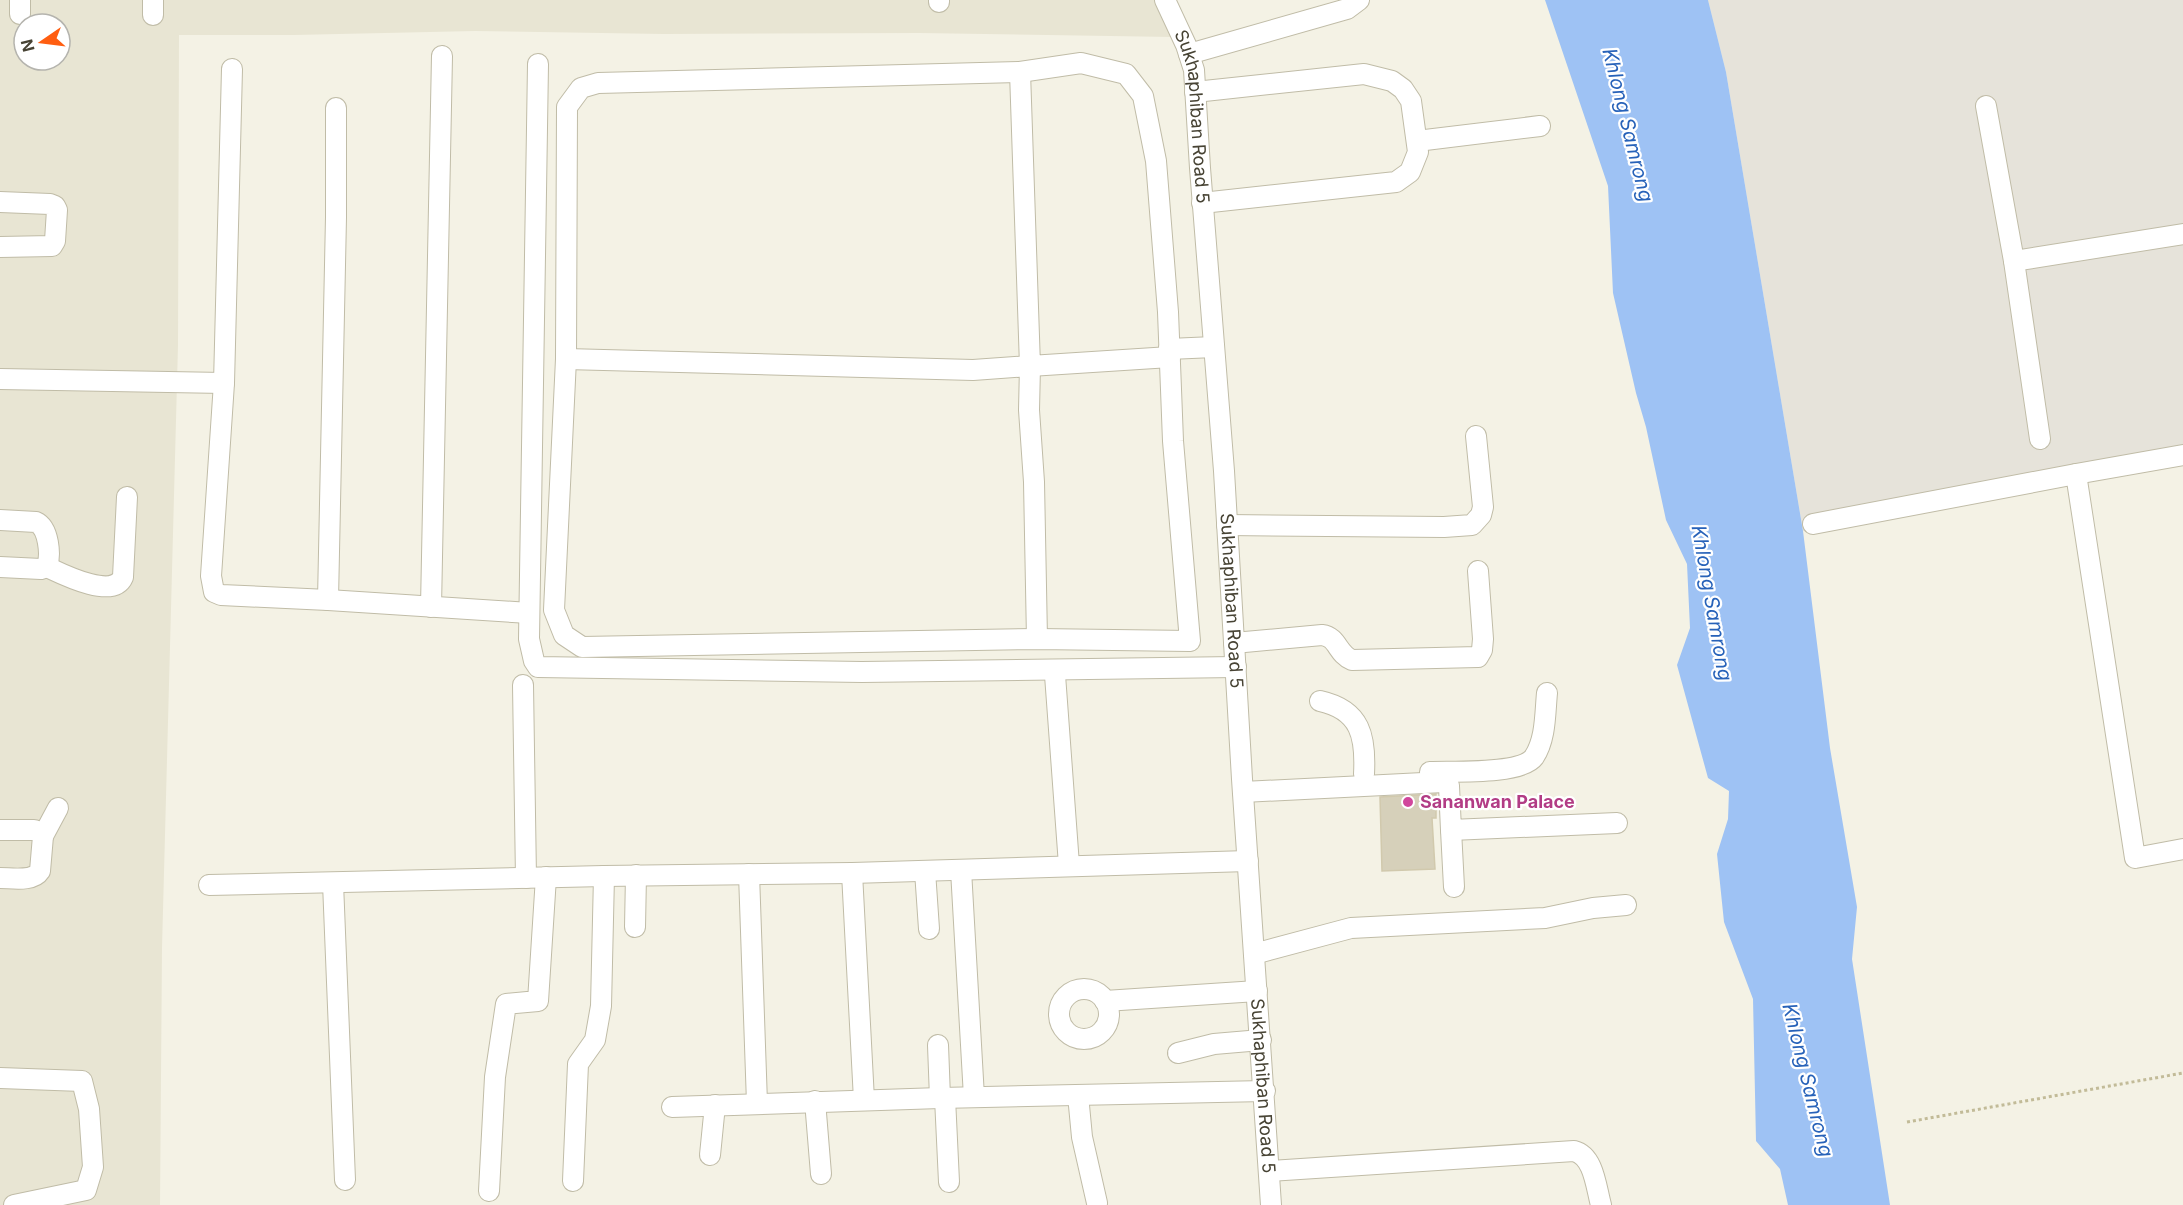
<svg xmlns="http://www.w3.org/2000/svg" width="2183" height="1205" viewBox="0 0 2183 1205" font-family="Inter,sans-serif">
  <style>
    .residential { fill: #e8e5d3; fill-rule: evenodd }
    .industrial { fill: #e6e3da }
    .water { fill: #9ec2f4 }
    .building { fill: #d6d0ba; stroke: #d1c9ad; stroke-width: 1.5 }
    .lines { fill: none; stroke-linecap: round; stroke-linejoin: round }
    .minor-casing { stroke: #c0bca7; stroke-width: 22 }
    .path { stroke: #c2bb98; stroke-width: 3; stroke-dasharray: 3 3; stroke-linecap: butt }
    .minor { stroke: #fff; stroke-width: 20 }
    .hotel-dot { fill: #d1479c; stroke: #fff; stroke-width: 2 }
    .labels { text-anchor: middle; stroke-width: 4.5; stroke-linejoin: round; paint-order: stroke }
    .street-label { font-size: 18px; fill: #474334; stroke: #fff }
    .hotel-label { font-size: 18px; font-weight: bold; fill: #b23c85; stroke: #fff; text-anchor: start }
    .water-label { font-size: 20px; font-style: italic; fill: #2762b9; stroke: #fff }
  </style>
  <rect width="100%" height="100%" fill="#f4f2e5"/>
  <path class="residential" d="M 0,0 L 1157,0 L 1173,37 L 919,33 L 664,34 L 475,31 L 294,35 L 179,35 L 178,345 L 162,948 L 160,1205 L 0,1205 ZM 24,24 L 60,24 L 60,60 L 24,60 Z"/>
  <path class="industrial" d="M 1708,0 L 2183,0 L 2183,463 L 1803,531 L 1726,72 Z"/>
  <path class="water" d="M 1545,0 L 1708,0 L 1726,72 L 1803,531 L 1830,748 L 1857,907 L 1852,959 L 1890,1205 L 1788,1205 L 1780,1169 L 1756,1141 L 1753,999 L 1724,922 L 1717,854 L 1728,819 L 1729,791 L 1708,778 L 1677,665 L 1690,628 L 1687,564 L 1666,520 L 1646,427 L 1636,393 L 1613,293 L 1608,186 Z"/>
  <path class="building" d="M 1436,794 L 1436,818 L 1432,818 L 1435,869 L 1382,871 L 1380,797 Z"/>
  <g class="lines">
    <defs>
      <g id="minor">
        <path d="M 939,0 L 939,2"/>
        <path id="s1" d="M 1165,0 L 1186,45 L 1194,70 L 1200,168 L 1224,471 L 1242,779 L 1271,1205"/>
        <path d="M 20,14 L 20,0"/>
        <path d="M 153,15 L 153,0"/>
        <path d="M 1189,54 L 1347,9 L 1359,0"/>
        <path d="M 1081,63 L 1126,74 L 1143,96 L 1156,161 L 1168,312 L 1173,441 L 1190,641 L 1037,639 L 582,647 L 564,635 L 554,610 L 566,359 L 567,107 L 581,88 L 598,83 L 1020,72 Z"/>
        <path d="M 538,64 L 529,639 L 534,661 L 538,667 L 862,672 L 1236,667"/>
        <path d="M 232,69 L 224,383 L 211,576 L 214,592 L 221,595 L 328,600 L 529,613"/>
        <path d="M 1020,72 L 1030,366 L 1170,357"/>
        <path d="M 1195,92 L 1364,74 L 1392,81 L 1403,89 L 1411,101 L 1418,152 L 1410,172 L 1396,182 L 1202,203"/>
        <path d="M 1986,106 L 2014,261 L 2183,234"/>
        <path d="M 1417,141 L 1540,126"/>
        <path d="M 0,202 L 50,204 L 55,206 L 57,210 L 55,241 L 52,246 L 0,247"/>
        <path d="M 2014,261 L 2040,439"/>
        <path d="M 1169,349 L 1214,347"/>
        <path d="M 566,359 L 973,370 L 1030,366 L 1029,410 L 1034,482 L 1037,639"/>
        <path d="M 0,379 L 224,383"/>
        <path d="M 2076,474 L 2183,455"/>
        <path d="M 0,520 L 36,522 C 49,528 51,555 47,567 L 41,569 L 0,567"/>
        <path d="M 1813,524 L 2076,474 L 2135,858 L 2183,849"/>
        <path d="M 1227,525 L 1444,527 L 1472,525 L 1481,515 L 1483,507 L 1476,436"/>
        <path d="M 47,567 C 62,574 113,600 123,577 L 127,497"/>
        <path d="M 328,600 L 336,217 L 336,108"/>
        <path d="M 431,607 L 442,56"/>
        <path d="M 1234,643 L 1322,635 C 1338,637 1337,654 1352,660 L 1478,657 L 1482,650 L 1483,639 L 1478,571"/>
        <path d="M 1055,675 L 1069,865"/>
        <path d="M 523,685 L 526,878"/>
        <path d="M 1320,701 C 1361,710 1366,737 1364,774"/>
        <path d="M 1430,772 C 1452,771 1521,775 1534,757 C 1546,739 1545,713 1547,693"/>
        <path d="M 1243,792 L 1443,782 L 1448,783 L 1449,786 L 1451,830 L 1617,823"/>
        <path d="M 0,830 L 34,830 L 40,832 L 43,836 L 40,871 C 33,882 12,878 0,878"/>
        <path d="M 1451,830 L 1454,887"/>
        <path d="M 43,836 L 58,808"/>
        <path d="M 961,870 L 974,1097"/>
        <path d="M 925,871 L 929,929"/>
        <path d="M 852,873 L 864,1100"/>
        <path d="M 749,874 L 757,1103"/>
        <path d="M 333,883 L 345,1180"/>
        <path d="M 209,885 L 604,876 L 852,873 L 1248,861"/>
        <path d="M 635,927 L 636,875"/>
        <path d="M 1254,954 L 1351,928 L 1545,918 L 1593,908 L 1626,905"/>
        <circle cx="1084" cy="1014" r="25"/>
        <path d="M 1105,1001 L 1257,991"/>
        <path d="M 938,1045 L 940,1098"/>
        <path d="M 1178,1053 L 1214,1044 L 1261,1040"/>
        <path d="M 0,1078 L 82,1081 L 89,1109 L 93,1167 L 86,1190 L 14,1205"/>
        <path d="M 1078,1095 L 1082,1137 L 1097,1203"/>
        <path d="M 945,1098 L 949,1182"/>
        <path d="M 815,1101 L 821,1174"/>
        <path d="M 672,1107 L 940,1098 L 1265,1091"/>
        <path d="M 710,1155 L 715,1105"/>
        <path d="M 1269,1171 L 1574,1151 C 1594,1156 1596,1187 1601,1205"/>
        <path d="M 573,1181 L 578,1064 L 595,1040 L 601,1006 L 604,876"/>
        <path d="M 489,1191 L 495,1077 L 506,1004 L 538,1001 L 546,877"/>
      </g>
    </defs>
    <use href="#minor" class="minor-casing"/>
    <path class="path" d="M 1907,1122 L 2183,1073"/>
    <use href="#minor" class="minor"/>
  </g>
  <circle class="hotel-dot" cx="1408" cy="802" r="6"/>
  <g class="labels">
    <g class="street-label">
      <text dy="6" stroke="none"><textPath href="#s1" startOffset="122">Sukhaphiban Road 5</textPath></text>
      <text dy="6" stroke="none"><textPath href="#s1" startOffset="608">Sukhaphiban Road 5</textPath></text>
      <text dy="6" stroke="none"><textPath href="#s1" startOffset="1094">Sukhaphiban Road 5</textPath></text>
    </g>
    <g class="hotel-label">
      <text x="1420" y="808">Sananwan Palace</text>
    </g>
    <g class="water-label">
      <text transform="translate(1628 125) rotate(76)" y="7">Khlong Samrong</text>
      <text transform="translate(1712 603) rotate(80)" y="7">Khlong Samrong</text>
      <text transform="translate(1808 1080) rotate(76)" y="7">Khlong Samrong</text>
    </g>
  </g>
  <g transform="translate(42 42) rotate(256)"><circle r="28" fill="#ffffff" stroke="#b5b4ae" stroke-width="1.5"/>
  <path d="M0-4.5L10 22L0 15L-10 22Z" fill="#ff5e11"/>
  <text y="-9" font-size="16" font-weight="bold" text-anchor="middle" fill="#474334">N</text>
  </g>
</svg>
